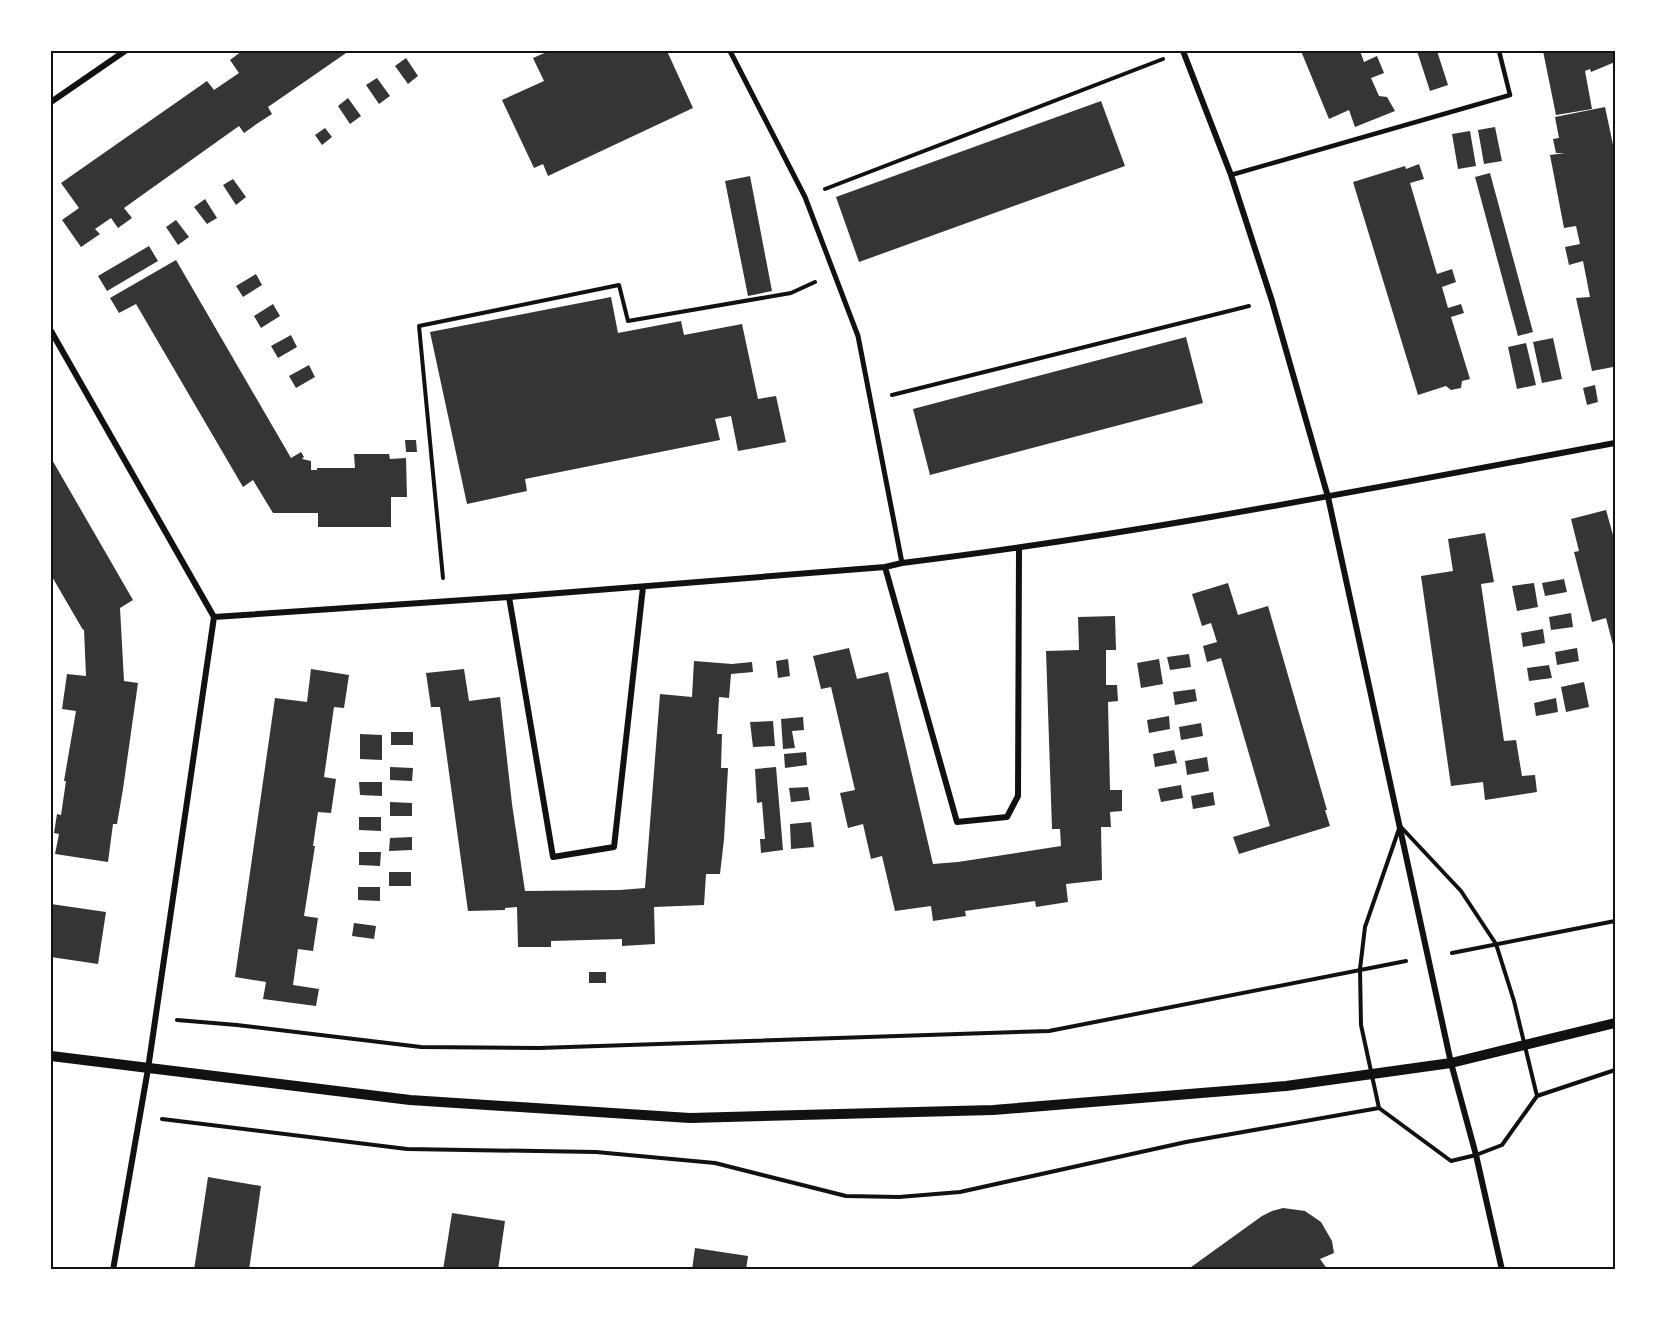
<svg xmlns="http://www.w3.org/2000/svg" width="1666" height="1321" viewBox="0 0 1666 1321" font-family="Poppins,sans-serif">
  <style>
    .building { fill: #353535 }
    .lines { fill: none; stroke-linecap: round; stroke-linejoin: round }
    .path { stroke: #111; stroke-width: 4 }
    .service { stroke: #111; stroke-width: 4.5 }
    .pedestrian { stroke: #111; stroke-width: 5 }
    .minor { stroke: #111; stroke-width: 6 }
    .tertiary { stroke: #111; stroke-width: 10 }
    .neatline { fill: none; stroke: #111; stroke-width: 2 }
  </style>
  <rect width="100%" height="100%" fill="#fff"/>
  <path class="building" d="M 242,51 L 349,51 L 268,107 L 272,114 L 258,123 L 244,133 L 239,126 L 124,208 L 132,218 L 118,228 L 111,218 L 95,229 L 100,234 L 81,247 L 62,220 L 79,208 L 61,183 L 207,81 L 214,90 L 239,73 L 230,60 Z
    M 549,51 L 667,51 L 693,108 L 548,176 L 543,164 L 534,168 L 502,100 L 544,81 L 533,58 Z
    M 1301,51 L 1360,51 L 1364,62 L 1377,56 L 1384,73 L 1371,78 L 1379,96 L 1387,97 L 1395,111 L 1355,127 L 1349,110 L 1329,119 Z
    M 1417,51 L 1437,51 L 1448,85 L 1430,91 Z
    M 1543,51 L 1615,51 L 1615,62 L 1591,72 L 1590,69 L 1585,71 L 1592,109 L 1556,115 Z
    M 406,58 L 418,76 L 408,84 L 395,66 Z
    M 377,78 L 390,96 L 379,104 L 366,85 Z
    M 348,98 L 361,116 L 350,124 L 338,106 Z
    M 1101,101 L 1125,166 L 859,262 L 836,197 Z
    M 1605,107 L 1615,154 L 1615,370 L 1613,367 L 1592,371 L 1576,298 L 1590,297 L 1583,261 L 1569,265 L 1565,247 L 1580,244 L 1576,226 L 1564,228 L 1550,155 L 1565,153 L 1556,153 L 1553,139 L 1559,138 L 1555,117 Z
    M 1495,127 L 1502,161 L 1484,164 L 1478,130 Z
    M 325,128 L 332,137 L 322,145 L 315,135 Z
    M 1470,131 L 1476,166 L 1458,169 L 1452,134 Z
    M 1419,164 L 1424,179 L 1410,183 L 1437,274 L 1452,269 L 1456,282 L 1442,287 L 1448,308 L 1461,304 L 1464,313 L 1451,317 L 1470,379 L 1462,381 L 1461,388 L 1451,390 L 1446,386 L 1418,395 L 1353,182 L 1405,166 L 1406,169 Z
    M 1490,173 L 1533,332 L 1518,336 L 1475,177 Z
    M 750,176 L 772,291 L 748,296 L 725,181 Z
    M 233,179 L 246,197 L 236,205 L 223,185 Z
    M 205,199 L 217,218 L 207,224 L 194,207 Z
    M 176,220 L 189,237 L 178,245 L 166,227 Z
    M 149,246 L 158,261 L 107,291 L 98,276 Z
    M 176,260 L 291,458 L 301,452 L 304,457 L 302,459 L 311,461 L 311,470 L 317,470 L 317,468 L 355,468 L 354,454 L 389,454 L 390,459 L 406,458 L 407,497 L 391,497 L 391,527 L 318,527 L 318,513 L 273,513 L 253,480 L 243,487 L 136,304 L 119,313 L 110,298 Z
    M 256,274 L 262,285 L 243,297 L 236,286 Z
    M 611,297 L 618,333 L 681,321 L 684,335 L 742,324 L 758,399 L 776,396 L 786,442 L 738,451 L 731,416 L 715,419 L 720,440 L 525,479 L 527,491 L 467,504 L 430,332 Z
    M 273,304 L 280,316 L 261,328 L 254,316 Z
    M 291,335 L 297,347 L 278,358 L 271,346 Z
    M 1186,337 L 1203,403 L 930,475 L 913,409 Z
    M 1553,338 L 1562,379 L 1542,383 L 1533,342 Z
    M 1526,343 L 1536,385 L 1517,389 L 1508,347 Z
    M 309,365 L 315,377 L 296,388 L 289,376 Z
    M 1595,385 L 1598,402 L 1587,405 L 1583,388 Z
    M 405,440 L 416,440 L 417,452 L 406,452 Z
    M 51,458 L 133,600 L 120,608 L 124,681 L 138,683 L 123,789 L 117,824 L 113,824 L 108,862 L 55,854 L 59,834 L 54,833 L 57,814 L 61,815 L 66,781 L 64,781 L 76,711 L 62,709 L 67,674 L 86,676 L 84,629 L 83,630 L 51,575 Z
    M 1606,510 L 1615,542 L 1614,649 L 1606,618 L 1592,622 L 1574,552 L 1579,551 L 1571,519 Z
    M 1485,533 L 1494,582 L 1481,584 L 1504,741 L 1516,740 L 1522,776 L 1535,775 L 1537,792 L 1485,800 L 1483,782 L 1451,786 L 1421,576 L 1453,571 L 1448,539 Z
    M 1564,579 L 1567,592 L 1545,596 L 1542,583 Z
    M 1228,583 L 1238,615 L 1268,606 L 1327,810 L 1325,810 L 1330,826 L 1239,854 L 1233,837 L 1270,826 L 1221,658 L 1207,662 L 1203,646 L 1217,642 L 1211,623 L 1202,626 L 1192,594 Z
    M 1534,583 L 1538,607 L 1517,611 L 1512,586 Z
    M 1571,613 L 1573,627 L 1551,630 L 1549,617 Z
    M 1115,616 L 1116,650 L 1106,650 L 1106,685 L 1117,685 L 1118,701 L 1108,702 L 1110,790 L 1122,790 L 1122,811 L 1110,812 L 1111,827 L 1101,827 L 1102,880 L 1066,884 L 1068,902 L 1036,907 L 1035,901 L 965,911 L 966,916 L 933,921 L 931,906 L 895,911 L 882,856 L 871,859 L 863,824 L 848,828 L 840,793 L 855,790 L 831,687 L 821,689 L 813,656 L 849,648 L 857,679 L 888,672 L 933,864 L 958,862 L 1061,846 L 1060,829 L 1052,829 L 1046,651 L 1079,650 L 1078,617 Z
    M 1543,629 L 1545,643 L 1523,647 L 1521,633 Z
    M 1577,648 L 1579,661 L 1557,665 L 1555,652 Z
    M 1189,654 L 1191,667 L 1170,670 L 1167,657 Z
    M 788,659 L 790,676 L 778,678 L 776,661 Z
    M 1159,659 L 1163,684 L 1141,688 L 1137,663 Z
    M 694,661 L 732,664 L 752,662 L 753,672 L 731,674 L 729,698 L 719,697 L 717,734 L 722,734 L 721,768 L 728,768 L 724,839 L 720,874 L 706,874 L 704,905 L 654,907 L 655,944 L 622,946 L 622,939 L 551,941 L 551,947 L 518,947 L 517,907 L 505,908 L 505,910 L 468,911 L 440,707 L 431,707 L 426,673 L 464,669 L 469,701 L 500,697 L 512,804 L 525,891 L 620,890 L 645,888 L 660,694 L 692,697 Z
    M 1549,665 L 1552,678 L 1529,681 L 1527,668 Z
    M 311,669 L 349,675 L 344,708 L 334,707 L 324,777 L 336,779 L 331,813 L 318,812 L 313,846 L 315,846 L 304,916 L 318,918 L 313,951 L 298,949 L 293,985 L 319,989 L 316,1006 L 263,999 L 266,982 L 235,977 L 275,698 L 307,702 Z
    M 1584,682 L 1589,707 L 1566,712 L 1561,687 Z
    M 1195,689 L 1197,701 L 1175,705 L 1173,692 Z
    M 1556,698 L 1558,712 L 1536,716 L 1534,703 Z
    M 1169,716 L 1170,729 L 1149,733 L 1147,720 Z
    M 803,717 L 804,730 L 792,731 L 795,748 L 783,749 L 781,719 Z
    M 773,721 L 775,746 L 753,747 L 750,722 Z
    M 1201,723 L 1203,736 L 1181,740 L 1179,727 Z
    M 391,732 L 413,732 L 413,745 L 391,745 Z
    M 360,734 L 382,735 L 382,760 L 360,759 Z
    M 1174,750 L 1177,763 L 1155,767 L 1153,754 Z
    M 806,752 L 807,765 L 785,768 L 784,754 Z
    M 1207,757 L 1209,771 L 1187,775 L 1185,761 Z
    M 390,767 L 413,768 L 412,781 L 390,780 Z
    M 776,767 L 783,850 L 761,853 L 760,839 L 765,839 L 762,802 L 757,803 L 755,769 Z
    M 359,782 L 382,782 L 382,796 L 360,795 Z
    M 1181,785 L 1183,798 L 1161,802 L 1158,789 Z
    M 808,787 L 810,800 L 791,802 L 789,788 Z
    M 1213,792 L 1215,805 L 1193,809 L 1191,796 Z
    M 390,802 L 412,803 L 412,816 L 390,816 Z
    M 359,817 L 381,817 L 381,831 L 359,830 Z
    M 811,822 L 814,847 L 791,849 L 790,824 Z
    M 412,837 L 412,850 L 389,851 L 390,838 Z
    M 359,852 L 381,852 L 380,866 L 359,865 Z
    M 389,872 L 411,872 L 411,886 L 389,886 Z
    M 358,887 L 380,887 L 380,901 L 358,900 Z
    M 51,904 L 106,912 L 98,964 L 51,957 Z
    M 354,923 L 376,926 L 374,939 L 352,936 Z
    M 589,972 L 606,972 L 606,983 L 589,983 Z
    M 208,1177 L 261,1186 L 249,1270 L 194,1270 Z
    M 1283,1208 L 1305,1211 L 1321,1222 L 1332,1241 L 1334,1253 L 1320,1259 L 1328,1270 L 1187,1270 L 1262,1216 L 1272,1211 Z
    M 452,1213 L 505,1221 L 498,1270 L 443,1270 Z
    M 695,1248 L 748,1256 L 746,1270 L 692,1270 Z"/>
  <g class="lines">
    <path class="path" d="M 825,189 L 1163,59
      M 892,395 L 1249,306
      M 443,578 L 419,326 L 619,285 L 628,321 L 791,293 L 815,282
      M 1400,826 L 1461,891 L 1496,944 L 1514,1001 L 1537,1096 L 1502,1145 L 1476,1155 L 1451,1161 L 1379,1108 L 1361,1025 L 1360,969 L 1365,927 Z
      M 1452,953 L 1615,921
      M 177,1020 L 237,1025 L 421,1047 L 539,1048 L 1049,1031 L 1406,961
      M 1537,1096 L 1615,1070
      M 162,1119 L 407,1149 L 596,1152 L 715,1163 L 846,1196 L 899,1197 L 960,1192 L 1186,1142 L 1379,1108"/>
    <path class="service" d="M 1231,175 L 1510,95 L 1499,51"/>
    <path class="pedestrian" d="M 730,51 L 805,197 L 858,336 L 902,563"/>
    <path class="minor" d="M 1183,51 L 1231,175 L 1272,301 L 1328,497 L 1451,1063 L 1476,1155 L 1502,1270
      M 51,102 L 125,51
      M 51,331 L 214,617 L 148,1069 L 113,1270
      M 885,567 L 957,822 L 1007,817 L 1018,796 L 1019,549
      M 509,597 L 553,857 L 614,847 L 643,587
      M 214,617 L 509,597 L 885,567 L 902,563 C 1141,534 1378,487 1615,443"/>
    <path class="tertiary" d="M 51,1056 L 410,1100 L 690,1118 L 993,1110 L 1286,1086 L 1451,1063 L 1615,1023"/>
  </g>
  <rect width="1666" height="1321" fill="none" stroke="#ffffff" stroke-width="105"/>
  <rect x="52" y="52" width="1562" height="1216" class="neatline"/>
</svg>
